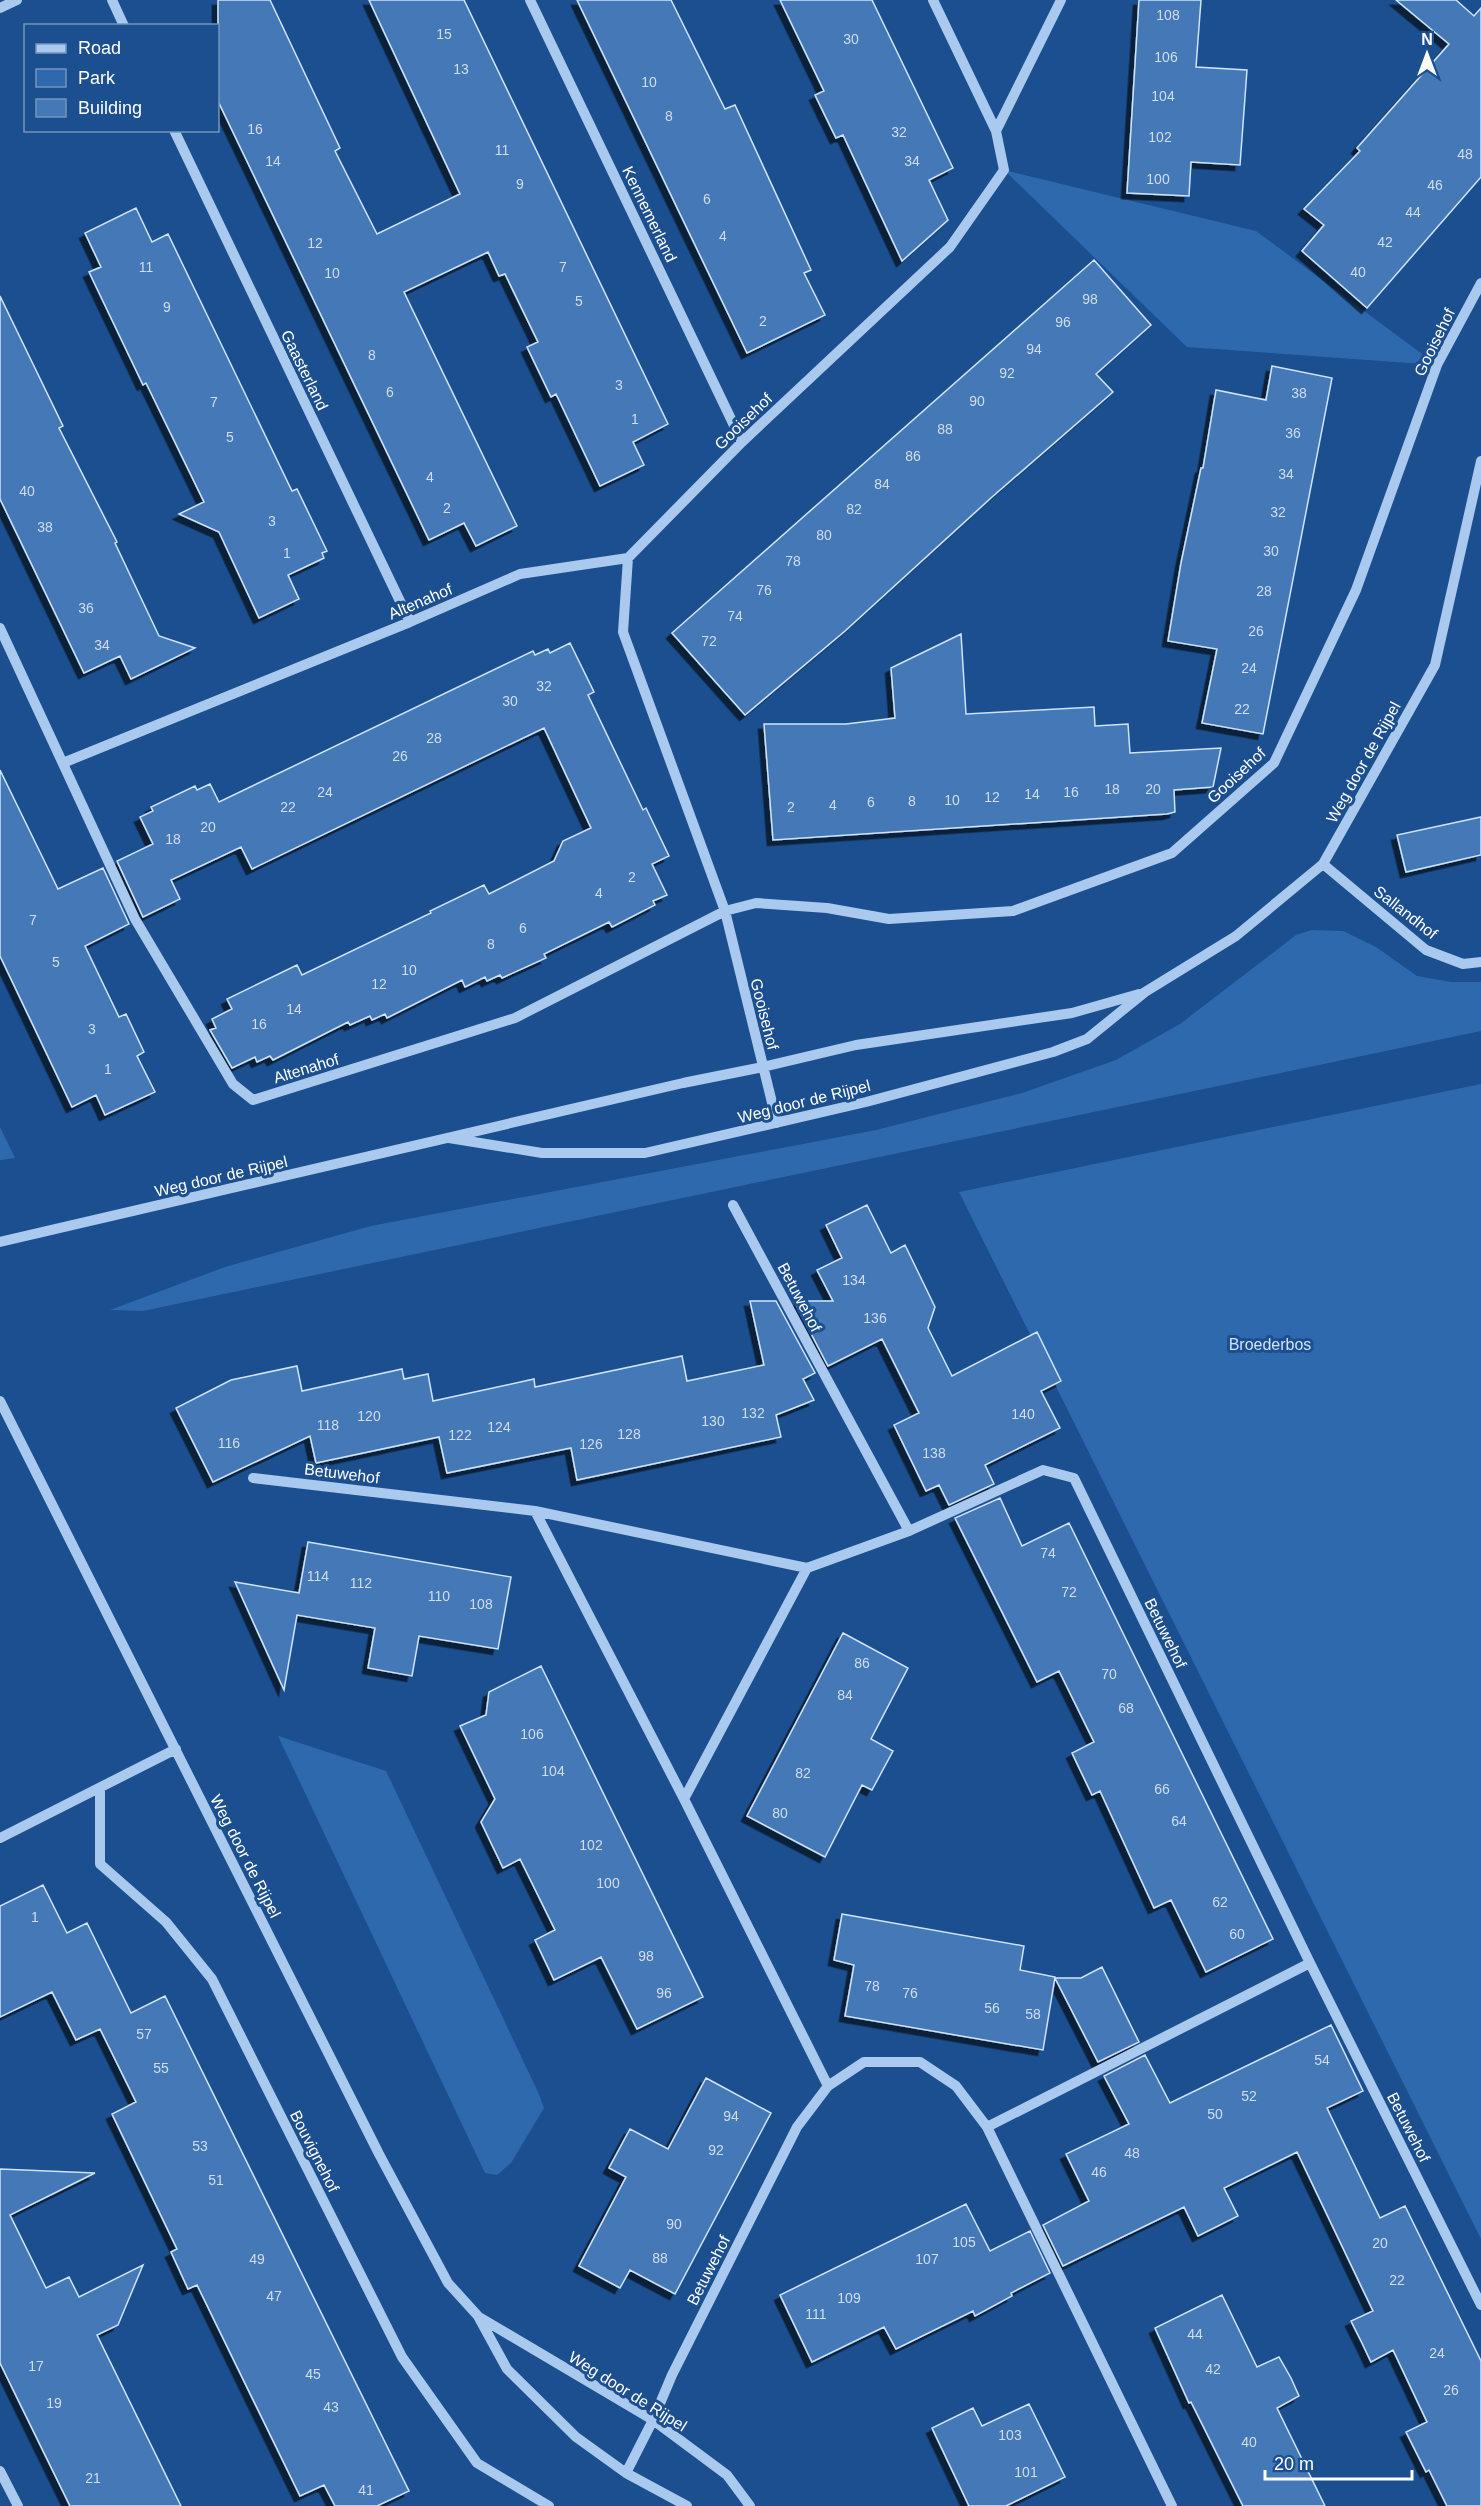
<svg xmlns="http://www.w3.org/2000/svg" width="1481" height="2506" viewBox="0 0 1481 2506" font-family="Helvetica,sans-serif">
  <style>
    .green { fill: #2e69ad }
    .building { fill: #4478b7; stroke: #cfe3fa; stroke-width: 1.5; filter: url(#shadow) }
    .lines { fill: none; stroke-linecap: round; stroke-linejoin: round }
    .minor { stroke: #a9c9ee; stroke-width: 10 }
    .labels { text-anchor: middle; stroke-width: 6; stroke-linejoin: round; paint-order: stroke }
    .number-label { font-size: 14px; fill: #d0dded }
    .street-label { font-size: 16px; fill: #fff; stroke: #1b4f8f }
    .park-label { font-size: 16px; fill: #cfe3fa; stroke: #1b4f8f }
  </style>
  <defs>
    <filter id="shadow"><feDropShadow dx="-5.5" dy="5.5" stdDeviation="0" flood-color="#0009"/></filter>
  </defs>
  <rect width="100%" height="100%" fill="#1b4f8f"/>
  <path class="green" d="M 1004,170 L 1256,231 L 1437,365 L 1187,347 Z
    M 1312,930 L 1343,931 L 1376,947 L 1417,976 L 1451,982 L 1481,982 L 1481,1031 L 143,1311 L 110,1310 L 225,1267 L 371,1226 L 876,1130 L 1022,1093 L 1116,1060 L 1180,1024 L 1296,935 Z
    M 1481,1084 L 1481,2239 L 959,1192 Z
    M 0,1127 L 15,1158 L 0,1160 Z
    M 278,1736 L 386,1771 L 538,2092 L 544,2108 L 511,2163 L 497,2175 L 485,2173 Z"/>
  <path class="building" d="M 218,0 L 270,0 L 340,148 L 335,151 L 377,234 L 460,194 L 369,0 L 464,0 L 668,424 L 633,442 L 644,465 L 600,486 L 556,394 L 551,397 L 527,347 L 538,342 L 505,274 L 499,276 L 488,252 L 404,292 L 517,526 L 476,546 L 464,523 L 429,540 L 218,101 Z
    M 577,0 L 671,0 L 725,109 L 735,105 L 811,270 L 804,273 L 825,315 L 747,353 Z
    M 780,0 L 872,0 L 953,168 L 929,180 L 948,220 L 902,261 L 843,135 L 836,138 L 815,95 L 824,91 Z
    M 1139,0 L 1201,0 L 1196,67 L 1247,70 L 1240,165 L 1191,162 L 1189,196 L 1127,193 Z
    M 1396,0 L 1456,0 L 1474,16 L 1481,8 L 1481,177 L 1367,308 L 1302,251 L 1324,225 L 1304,209 L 1360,151 L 1357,148 L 1449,44 Z
    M 136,208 L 152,242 L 168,234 L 292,491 L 297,489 L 327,551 L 322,553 L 324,558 L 288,575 L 299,599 L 259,618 L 219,532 L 179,514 L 204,502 L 146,383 L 143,385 L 89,272 L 101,267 L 85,233 Z
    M 1094,260 L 1151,325 L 1096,374 L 1113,392 L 992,497 L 845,631 L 745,715 L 672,633 Z
    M 0,296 L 63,426 L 59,428 L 117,542 L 115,543 L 159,636 L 195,648 L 131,679 L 120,656 L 84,673 L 0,499 Z
    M 1272,366 L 1332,378 L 1263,734 L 1202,723 L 1217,649 L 1168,641 L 1181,563 L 1201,468 L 1203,468 L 1216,390 L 1266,400 Z
    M 961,634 L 966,714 L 1094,707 L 1095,726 L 1128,724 L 1130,753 L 1221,748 L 1213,787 L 1174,790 L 1175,812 L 1167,814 L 773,840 L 764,724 L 846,724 L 895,718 L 891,668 Z
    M 570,643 L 594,692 L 588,695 L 643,810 L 646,808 L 669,856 L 652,864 L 667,895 L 653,901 L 655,905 L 612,927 L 609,922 L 544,954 L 546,958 L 502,978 L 500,975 L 487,981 L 485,977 L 465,987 L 462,980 L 387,1018 L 385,1014 L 372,1020 L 370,1016 L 350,1025 L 348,1022 L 273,1060 L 270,1056 L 257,1062 L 255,1057 L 232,1068 L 210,1030 L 216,1028 L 212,1019 L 232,1009 L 227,999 L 297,965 L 302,975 L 431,913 L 430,911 L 484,885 L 489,894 L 554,861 L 563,841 L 591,828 L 544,728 L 252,869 L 241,847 L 171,880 L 180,899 L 143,917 L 117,861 L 153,844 L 140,817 L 153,811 L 151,807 L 195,786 L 197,790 L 210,784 L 219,802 L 533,651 L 535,655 L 548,649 L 550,653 Z
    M 0,770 L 58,889 L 103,868 L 129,924 L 85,946 L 119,1017 L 126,1014 L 144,1052 L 137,1056 L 155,1092 L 105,1115 L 96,1095 L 72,1107 L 0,956 Z
    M 1481,817 L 1481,855 L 1406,872 L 1397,835 Z
    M 867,1205 L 891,1253 L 905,1245 L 935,1307 L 928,1328 L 952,1376 L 1037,1332 L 1061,1381 L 1041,1391 L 1060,1428 L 985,1465 L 994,1484 L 949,1505 L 939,1485 L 926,1491 L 894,1425 L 919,1413 L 882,1339 L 828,1366 L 794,1301 L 833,1301 L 817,1270 L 842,1258 L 826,1225 Z
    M 750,1301 L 776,1301 L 815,1373 L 803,1379 L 814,1400 L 776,1415 L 781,1437 L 577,1480 L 571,1448 L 447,1473 L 439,1437 L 316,1463 L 310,1436 L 213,1482 L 176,1408 L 231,1380 L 297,1366 L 302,1391 L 402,1369 L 404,1379 L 428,1374 L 433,1401 L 534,1379 L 535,1387 L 682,1356 L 687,1381 L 764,1365 Z
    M 1000,1498 L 1022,1546 L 1069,1523 L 1273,1939 L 1206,1972 L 1171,1900 L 1154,1908 L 1100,1791 L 1092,1795 L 1072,1753 L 1094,1742 L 1059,1671 L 1037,1682 L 955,1518 Z
    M 308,1542 L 511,1577 L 498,1649 L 419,1636 L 412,1676 L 368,1668 L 375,1628 L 297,1615 L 284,1690 L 235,1582 L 299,1593 Z
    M 843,1633 L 908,1668 L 871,1739 L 893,1751 L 872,1790 L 862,1785 L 825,1857 L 747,1816 Z
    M 541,1666 L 703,1997 L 637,2029 L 601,1957 L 554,1980 L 535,1940 L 555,1930 L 520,1859 L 503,1868 L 481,1822 L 495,1799 L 460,1726 L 486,1715 L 489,1692 Z
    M 43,1885 L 67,1933 L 87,1923 L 131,2013 L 165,1996 L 409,2491 L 377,2506 L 335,2506 L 324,2485 L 300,2496 L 197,2285 L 188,2289 L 171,2252 L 177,2249 L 112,2114 L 136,2102 L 100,2029 L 76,2040 L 52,1992 L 0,2017 L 0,1906 Z
    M 842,1914 L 1024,1946 L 1020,1970 L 1055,1977 L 1043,2050 L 845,2016 L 854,1965 L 834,1960 Z
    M 1102,1967 L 1139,2042 L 1098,2062 L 1055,1978 L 1081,1978 Z
    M 1331,2025 L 1363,2091 L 1327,2108 L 1380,2218 L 1405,2206 L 1481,2361 L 1481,2506 L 1447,2506 L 1429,2470 L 1426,2472 L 1406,2432 L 1427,2422 L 1393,2350 L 1371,2362 L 1361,2341 L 1351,2321 L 1373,2311 L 1297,2152 L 1224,2188 L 1238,2216 L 1198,2236 L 1184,2207 L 1063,2266 L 1043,2225 L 1089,2201 L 1066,2154 L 1129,2124 L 1104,2076 L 1145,2055 L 1170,2103 Z
    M 706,2078 L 771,2113 L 675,2294 L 630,2270 L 620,2288 L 579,2266 L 626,2177 L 609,2168 L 630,2129 L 668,2149 Z
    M 0,2169 L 95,2173 L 10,2215 L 46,2288 L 69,2277 L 79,2297 L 143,2265 L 118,2325 L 97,2335 L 181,2506 L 70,2506 L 0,2363 Z
    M 966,2204 L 990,2251 L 1030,2231 L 1050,2273 L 1011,2293 L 1012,2296 L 975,2316 L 973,2311 L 896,2349 L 884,2327 L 812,2362 L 780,2295 Z
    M 1222,2295 L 1257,2367 L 1279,2357 L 1291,2378 L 1299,2396 L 1277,2408 L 1325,2506 L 1243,2506 L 1191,2402 L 1189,2403 L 1155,2328 Z
    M 1029,2404 L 1065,2477 L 1006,2506 L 969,2506 L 932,2428 L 973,2408 L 982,2426 Z"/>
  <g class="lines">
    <path class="minor" d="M 112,0 L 124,26
      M 530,0 L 742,442
      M 933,0 L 996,131
      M 0,8 L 17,0
      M 174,130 L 410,622
      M 0,628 L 135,919 L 233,1084 L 253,1100 L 515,1018 L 725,911 L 756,903 L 827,908 L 889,919 L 1013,911 L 1172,853 L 1274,763 L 1356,590 L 1437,365 L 1481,283
      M 63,763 L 410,622 L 520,574 L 628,558
      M 1323,864 L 1426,950 L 1463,964 L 1481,962
      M 777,1123 L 725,911 L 623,632 L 628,558 L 742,442 L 950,247 L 1004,170 L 996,131 L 1061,0
      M 449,1138 L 542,1153 L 645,1153 L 866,1102 L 1053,1052 L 1087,1039 L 1145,992 L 1236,936 L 1323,864 L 1435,665 L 1481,461
      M 733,1205 L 909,1531
      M 0,1242 L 683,1083 L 763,1067 L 856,1045 L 1072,1013 L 1139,994
      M 0,1401 L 379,2154 L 448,2283 L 478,2316 L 507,2369 L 576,2437 L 626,2473 L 687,2506
      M 253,1478 L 535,1511 L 807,1568 L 909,1531 L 1043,1470 L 1074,1478 L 1310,1963 L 1481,2305
      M 535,1511 L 684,1799 L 828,2086
      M 100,1788 L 100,1864 L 166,1922 L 212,1979 L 402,2357 L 477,2463 L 549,2506
      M 684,1799 L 807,1568
      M 0,1838 L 176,1749
      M 987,2127 L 1310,1963
      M 479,2317 L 653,2420 L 727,2475 L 750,2506
      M 0,2471 L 18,2506
      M 626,2473 L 653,2420 L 672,2375 L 797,2127 L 828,2086 L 864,2062 L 920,2062 L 956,2086 L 987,2127 L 1172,2506"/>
  </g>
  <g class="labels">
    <g class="number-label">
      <text x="1168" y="20">108</text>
      <text x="444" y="39">15</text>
      <text x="851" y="44">30</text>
      <text x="1166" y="62">106</text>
      <text x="461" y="74">13</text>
      <text x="649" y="87">10</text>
      <text x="1163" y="101">104</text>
      <text x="669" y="121">8</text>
      <text x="255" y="134">16</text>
      <text x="899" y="137">32</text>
      <text x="1160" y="142">102</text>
      <text x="502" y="155">11</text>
      <text x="1465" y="159">48</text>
      <text x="273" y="166">14</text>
      <text x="912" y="166">34</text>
      <text x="1158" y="184">100</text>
      <text x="520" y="189">9</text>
      <text x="1435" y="190">46</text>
      <text x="707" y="204">6</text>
      <text x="1413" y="217">44</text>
      <text x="723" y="241">4</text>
      <text x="1385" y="247">42</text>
      <text x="315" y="248">12</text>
      <text x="146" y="272">11</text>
      <text x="563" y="272">7</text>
      <text x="1358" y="277">40</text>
      <text x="332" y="278">10</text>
      <text x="1090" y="304">98</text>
      <text x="579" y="306">5</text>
      <text x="167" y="312">9</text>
      <text x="763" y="326">2</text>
      <text x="1063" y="327">96</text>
      <text x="1034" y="354">94</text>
      <text x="372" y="360">8</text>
      <text x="1007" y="378">92</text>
      <text x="619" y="390">3</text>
      <text x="390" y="397">6</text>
      <text x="1299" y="398">38</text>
      <text x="977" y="406">90</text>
      <text x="214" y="407">7</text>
      <text x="635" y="424">1</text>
      <text x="945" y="434">88</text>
      <text x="1293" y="438">36</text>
      <text x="230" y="442">5</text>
      <text x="913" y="461">86</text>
      <text x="1286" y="479">34</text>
      <text x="430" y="482">4</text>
      <text x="882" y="489">84</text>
      <text x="27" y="496">40</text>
      <text x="447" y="513">2</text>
      <text x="854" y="514">82</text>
      <text x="1278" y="517">32</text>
      <text x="272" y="526">3</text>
      <text x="45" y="532">38</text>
      <text x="824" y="540">80</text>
      <text x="1271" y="556">30</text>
      <text x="287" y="558">1</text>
      <text x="793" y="566">78</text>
      <text x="764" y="595">76</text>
      <text x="1264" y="596">28</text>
      <text x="86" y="613">36</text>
      <text x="735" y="621">74</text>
      <text x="1256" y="636">26</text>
      <text x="709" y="646">72</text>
      <text x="102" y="650">34</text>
      <text x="1249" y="673">24</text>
      <text x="544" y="691">32</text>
      <text x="510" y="706">30</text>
      <text x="1242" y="714">22</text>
      <text x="434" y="743">28</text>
      <text x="400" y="761">26</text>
      <text x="1112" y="794">18</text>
      <text x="1153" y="794">20</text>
      <text x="325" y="797">24</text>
      <text x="1071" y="797">16</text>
      <text x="1032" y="799">14</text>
      <text x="992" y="802">12</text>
      <text x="952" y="805">10</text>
      <text x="912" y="806">8</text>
      <text x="871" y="807">6</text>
      <text x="833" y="810">4</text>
      <text x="288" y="812">22</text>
      <text x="791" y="812">2</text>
      <text x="208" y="832">20</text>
      <text x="173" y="844">18</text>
      <text x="632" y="882">2</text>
      <text x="599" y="898">4</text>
      <text x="33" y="925">7</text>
      <text x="523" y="933">6</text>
      <text x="491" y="949">8</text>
      <text x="56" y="967">5</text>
      <text x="409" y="975">10</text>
      <text x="379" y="989">12</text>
      <text x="294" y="1014">14</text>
      <text x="259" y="1029">16</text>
      <text x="92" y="1034">3</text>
      <text x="108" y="1074">1</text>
      <text x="854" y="1285">134</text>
      <text x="875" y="1323">136</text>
      <text x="753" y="1418">132</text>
      <text x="1023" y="1419">140</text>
      <text x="369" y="1421">120</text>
      <text x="713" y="1426">130</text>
      <text x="328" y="1430">118</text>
      <text x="499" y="1432">124</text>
      <text x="629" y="1439">128</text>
      <text x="460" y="1440">122</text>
      <text x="229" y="1448">116</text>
      <text x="591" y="1449">126</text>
      <text x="934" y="1458">138</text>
      <text x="1048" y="1558">74</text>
      <text x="318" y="1581">114</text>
      <text x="361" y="1588">112</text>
      <text x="1069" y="1597">72</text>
      <text x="439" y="1601">110</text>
      <text x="481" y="1609">108</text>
      <text x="862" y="1668">86</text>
      <text x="1109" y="1679">70</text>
      <text x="845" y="1700">84</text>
      <text x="1126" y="1713">68</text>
      <text x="532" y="1739">106</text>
      <text x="553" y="1776">104</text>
      <text x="803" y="1778">82</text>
      <text x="1162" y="1794">66</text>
      <text x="780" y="1818">80</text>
      <text x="1179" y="1826">64</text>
      <text x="591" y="1850">102</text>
      <text x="608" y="1888">100</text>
      <text x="1220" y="1907">62</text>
      <text x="35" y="1922">1</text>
      <text x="1237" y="1939">60</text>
      <text x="646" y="1961">98</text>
      <text x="872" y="1991">78</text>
      <text x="664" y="1998">96</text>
      <text x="910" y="1998">76</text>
      <text x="992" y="2013">56</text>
      <text x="1033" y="2019">58</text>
      <text x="144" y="2039">57</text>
      <text x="1322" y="2065">54</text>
      <text x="161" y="2073">55</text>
      <text x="1249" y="2101">52</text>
      <text x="1215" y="2119">50</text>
      <text x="731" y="2121">94</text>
      <text x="200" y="2151">53</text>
      <text x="716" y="2155">92</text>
      <text x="1132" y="2158">48</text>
      <text x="1099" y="2177">46</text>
      <text x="216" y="2185">51</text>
      <text x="674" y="2229">90</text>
      <text x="964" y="2247">105</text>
      <text x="1380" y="2248">20</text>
      <text x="660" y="2263">88</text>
      <text x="257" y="2264">49</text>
      <text x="927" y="2264">107</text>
      <text x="1397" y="2285">22</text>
      <text x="274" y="2301">47</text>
      <text x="849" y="2303">109</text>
      <text x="816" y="2319">111</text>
      <text x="1195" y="2339">44</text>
      <text x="1437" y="2358">24</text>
      <text x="36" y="2371">17</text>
      <text x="1213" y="2374">42</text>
      <text x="313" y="2379">45</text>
      <text x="1451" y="2395">26</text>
      <text x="54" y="2408">19</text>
      <text x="331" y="2412">43</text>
      <text x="1010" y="2440">103</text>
      <text x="1249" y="2447">40</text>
      <text x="1026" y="2477">101</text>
      <text x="93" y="2483">21</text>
      <text x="366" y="2495">41</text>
    </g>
    <g class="street-label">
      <text transform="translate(650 214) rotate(64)" y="6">Kennemerland</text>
      <text transform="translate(1434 342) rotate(-64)" y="6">Gooisehof</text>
      <text transform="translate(305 370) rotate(64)" y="6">Gaasterland</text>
      <text transform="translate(743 421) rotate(-44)" y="6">Gooisehof</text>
      <text transform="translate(420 601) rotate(-23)" y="6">Altenahof</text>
      <text transform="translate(1363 762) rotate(-61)" y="6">Weg door de Rijpel</text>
      <text transform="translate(1236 775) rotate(-43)" y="6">Gooisehof</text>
      <text transform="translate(1406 912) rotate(38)" y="6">Sallandhof</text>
      <text transform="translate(765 1014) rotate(76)" y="6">Gooisehof</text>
      <text transform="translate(306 1068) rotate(-17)" y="6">Altenahof</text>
      <text transform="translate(804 1101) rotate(-14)" y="6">Weg door de Rijpel</text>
      <text transform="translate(221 1176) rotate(-13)" y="6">Weg door de Rijpel</text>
      <text transform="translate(800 1297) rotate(62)" y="6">Betuwehof</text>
      <text transform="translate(342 1473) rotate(7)" y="6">Betuwehof</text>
      <text transform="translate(1166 1633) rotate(64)" y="6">Betuwehof</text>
      <text transform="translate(246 1856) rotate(63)" y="6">Weg door de Rijpel</text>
      <text transform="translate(1409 2127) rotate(63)" y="6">Betuwehof</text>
      <text transform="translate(315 2151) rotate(63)" y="6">Bouvignehof</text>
      <text transform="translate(708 2270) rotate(-63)" y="6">Betuwehof</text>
      <text transform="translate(628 2391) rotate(32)" y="6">Weg door de Rijpel</text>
    </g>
    <g class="park-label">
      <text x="1270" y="1350">Broederbos</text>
    </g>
  </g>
  <rect x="24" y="24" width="195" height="108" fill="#1b4f8f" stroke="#7695bc" stroke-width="1.5"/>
  <rect x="36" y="44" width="30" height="9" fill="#a9c9ee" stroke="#7695bc" stroke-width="1.5"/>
  <text x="78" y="54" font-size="18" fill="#ffffff">Road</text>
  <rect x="36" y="69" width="30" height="18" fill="#2e69ad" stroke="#7695bc" stroke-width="1.5"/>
  <text x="78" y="84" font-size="18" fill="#ffffff">Park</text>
  <rect x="36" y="99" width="30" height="18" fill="#4478b7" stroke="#7695bc" stroke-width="1.5"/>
  <text x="78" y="114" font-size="18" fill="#ffffff">Building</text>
  <g transform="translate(1427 54)" stroke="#1b4f8f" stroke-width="4.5" paint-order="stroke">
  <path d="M0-4.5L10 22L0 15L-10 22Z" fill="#ffffff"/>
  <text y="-9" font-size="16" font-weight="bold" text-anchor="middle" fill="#ffffff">N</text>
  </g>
  <path d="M1265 2470v9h147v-9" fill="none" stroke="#ffffff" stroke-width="3"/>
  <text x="1274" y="2470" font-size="18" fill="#ffffff" stroke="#1b4f8f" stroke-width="4.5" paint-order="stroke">20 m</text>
</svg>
